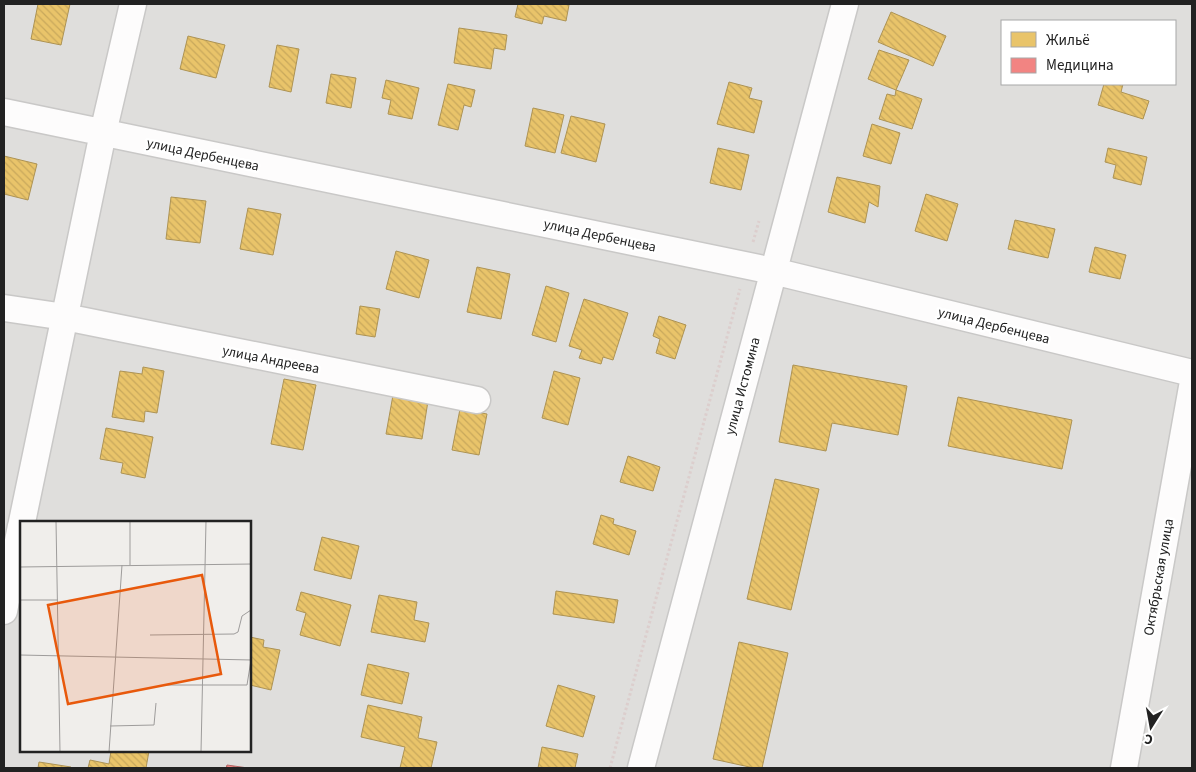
<svg xmlns="http://www.w3.org/2000/svg" width="1196" height="772" viewBox="0 0 1196 772" font-family="'Source Sans 3',sans-serif">
  <style>
    .residential { fill: #dfdedc; fill-rule: evenodd }
    .homes { fill: url(#homes-back-hatch); stroke: #ad9354 }
    .health { fill: url(#health-back-hatch); stroke: #b46765 }
    .lines { fill: none; stroke-linecap: round; stroke-linejoin: round }
    .minor-casing { stroke: #c9c8c7; stroke-width: 29 }
    .path { stroke: #dccecd; stroke-width: 3; stroke-dasharray: 2.5 2.5; stroke-linecap: butt }
    .minor { stroke: #fdfcfc; stroke-width: 26 }
    .labels { text-anchor: middle; stroke-width: 5; stroke-linejoin: round; paint-order: stroke }
    .street-label { font-size: 14px; fill: #222; stroke: #fff }
    .inset-road { fill: none; stroke: #9e9c9b; stroke-width: 1 }
    .view { fill: #e8590c; fill-opacity: 0.15; stroke: #e8590c; stroke-width: 2.5 }
    .inset-edge { fill: none; stroke: #222; stroke-width: 2.5 }
  </style>
  <defs>
    <pattern id="homes-back-hatch" width="6" height="6" patternUnits="userSpaceOnUse" patternTransform="scale(1.25)"><rect width="6" height="6" fill="#e9c46a"/><path d="M-1 5l2 2M0 0l6 6M5-1l2 2" fill="none" stroke="#c8a85c"/></pattern>
    <pattern id="health-back-hatch" width="6" height="6" patternUnits="userSpaceOnUse" patternTransform="scale(1.25)"><rect width="6" height="6" fill="#f28482"/><path d="M-1 5l2 2M0 0l6 6M5-1l2 2" fill="none" stroke="#c46c6a"/></pattern>
  </defs>
  <rect width="100%" height="100%" fill="#f0eeeb"/>
  <path class="residential" d="M 4,4 L 1192,4 L 1192,768 L 4,768 ZM 1002,21 L 1175,21 L 1175,84 L 1002,84 ZM 21,522 L 250,522 L 250,751 L 21,751 Z"/>
  <path class="homes" d="M 38,4 L 70,4 L 61,45 L 31,39 Z
    M 518,4 L 564,4 L 569,5 L 566,21 L 544,16 L 542,24 L 515,17 Z
    M 891,12 L 946,36 L 933,66 L 878,42 Z
    M 459,28 L 507,35 L 505,50 L 494,48 L 491,69 L 454,63 Z
    M 188,36 L 225,45 L 216,78 L 180,69 Z
    M 277,45 L 299,49 L 291,92 L 269,87 Z
    M 879,50 L 909,60 L 896,90 L 868,79 Z
    M 331,74 L 356,78 L 351,108 L 326,103 Z
    M 386,80 L 419,88 L 412,119 L 388,114 L 391,100 L 382,98 Z
    M 729,82 L 752,88 L 749,98 L 762,101 L 754,133 L 717,124 Z
    M 448,84 L 475,90 L 471,107 L 464,105 L 458,130 L 438,125 Z
    M 1104,84 L 1123,84 L 1121,92 L 1149,101 L 1143,119 L 1098,105 Z
    M 896,90 L 922,99 L 912,129 L 879,119 L 887,94 L 895,96 Z
    M 533,108 L 564,115 L 555,153 L 525,146 Z
    M 571,116 L 605,124 L 596,162 L 561,153 Z
    M 872,124 L 900,133 L 891,164 L 863,156 Z
    M 718,148 L 749,155 L 741,190 L 710,183 Z
    M 1108,148 L 1147,157 L 1141,185 L 1113,178 L 1116,165 L 1105,162 Z
    M 4,156 L 37,164 L 28,200 L 4,194 Z
    M 837,177 L 880,186 L 878,207 L 869,202 L 865,223 L 828,212 Z
    M 926,194 L 958,204 L 947,241 L 915,231 Z
    M 171,197 L 206,201 L 200,243 L 166,239 Z
    M 248,208 L 281,214 L 273,255 L 240,249 Z
    M 1015,220 L 1055,229 L 1048,258 L 1008,249 Z
    M 1095,247 L 1126,255 L 1120,279 L 1089,272 Z
    M 396,251 L 429,260 L 419,298 L 386,289 Z
    M 477,267 L 510,274 L 501,319 L 467,312 Z
    M 546,286 L 569,293 L 556,342 L 532,335 Z
    M 584,299 L 628,313 L 613,360 L 603,357 L 601,364 L 579,358 L 582,350 L 569,346 Z
    M 360,306 L 380,309 L 375,337 L 356,334 Z
    M 659,316 L 686,325 L 675,359 L 656,353 L 660,339 L 653,336 Z
    M 793,365 L 907,386 L 898,435 L 832,423 L 826,451 L 779,442 Z
    M 143,367 L 164,371 L 157,413 L 145,411 L 144,422 L 112,417 L 120,371 L 142,374 Z
    M 554,371 L 580,378 L 568,425 L 542,418 Z
    M 284,379 L 316,385 L 303,450 L 271,444 Z
    M 393,395 L 428,401 L 422,439 L 386,434 Z
    M 958,397 L 1072,420 L 1062,469 L 948,446 Z
    M 460,409 L 487,414 L 479,455 L 452,450 Z
    M 106,428 L 153,437 L 145,478 L 121,473 L 123,463 L 100,459 Z
    M 628,456 L 660,467 L 653,491 L 620,482 Z
    M 775,479 L 819,489 L 791,610 L 747,599 Z
    M 601,515 L 614,519 L 613,524 L 636,531 L 629,555 L 593,544 Z
    M 322,537 L 359,546 L 351,579 L 314,570 Z
    M 556,591 L 618,600 L 614,623 L 553,614 Z
    M 301,592 L 351,605 L 340,646 L 300,635 L 306,613 L 296,610 Z
    M 379,595 L 417,602 L 414,620 L 429,623 L 425,642 L 371,632 Z
    M 250,637 L 264,640 L 263,647 L 280,650 L 271,690 L 250,685 Z
    M 739,642 L 788,653 L 762,768 L 754,768 L 713,759 Z
    M 368,664 L 409,673 L 402,704 L 361,695 Z
    M 558,685 L 595,696 L 583,737 L 546,726 Z
    M 368,705 L 422,717 L 418,738 L 437,742 L 431,768 L 400,768 L 405,747 L 361,737 Z
    M 542,747 L 578,754 L 575,768 L 538,768 Z
    M 111,751 L 149,751 L 146,768 L 88,768 L 90,760 L 109,764 Z
    M 39,762 L 71,767 L 71,768 L 38,768 Z"/>
  <path class="health" d="M 227,765 L 248,768 L 226,768 Z"/>
  <g class="lines">
    <defs>
      <path id="minor" d="M 4,112 L 773,271 L 1192,373
        M 4,308 L 65,317 L 477,400
        M 22,522 L 103,133 L 133,4
        M 4,611 L 21,526
        M 641,768 L 845,4
        M 1124,768 L 1192,387"/>
    </defs>
    <use href="#minor" class="minor-casing"/>
    <path class="path" d="M 753,242 L 759,221
      M 610,768 L 740,289"/>
    <use href="#minor" class="minor"/>
  </g>
  <g class="labels">
    <g class="street-label">
      <text transform="translate(203 154) rotate(12)" y="5">улица Дербенцева</text>
      <text transform="translate(600 235) rotate(12)" y="5">улица Дербенцева</text>
      <text transform="translate(994 325) rotate(14)" y="5">улица Дербенцева</text>
      <text transform="translate(271 359) rotate(11)" y="5">улица Андреева</text>
      <text transform="translate(742 386) rotate(-75)" y="5">улица Истомина</text>
      <text transform="translate(1158 577) rotate(-80)" y="5">Октябрьская улица</text>
    </g>
  </g>
  <g transform="translate(20 521)">
    <rect width="231" height="231" fill="#f0eeeb"/>
    <path class="inset-road" d="M 36,0 L 40,231M 110,0 L 110,44M 0,46 L 232,43M 0,79 L 38,79M 130,114 L 214,113 L 218,111 L 222,95 L 231,89M 0,134 L 232,139M 144,164 L 227,164 L 231,139M 90,205 L 134,204 L 136,182M 89,231 L 102,44M 181,231 L 186,0"/>
    <path class="view" d="M 182,54 L 201,153 L 48,183 L 28,84 Z"/>
    <rect width="231" height="231" class="inset-edge"/>
  </g>
  <rect width="1196" height="772" fill="none" stroke="#222222" stroke-width="10"/>
  <rect x="1001" y="20" width="175" height="65" fill="#ffffff" stroke="#a7a7a7"/>
  <rect x="1011" y="32" width="25" height="15" fill="#e9c46a" stroke="#a7a7a7"/>
  <text x="1046" y="45" font-size="15" fill="#222222">Жильё</text>
  <rect x="1011" y="58" width="25" height="15" fill="#f28482" stroke="#a7a7a7"/>
  <text x="1046" y="70" font-size="15" fill="#222222">Медицина</text>
  <g transform="translate(1151 727) rotate(191)" stroke="#ffffff" stroke-width="4" paint-order="stroke">
  <path d="M0-4L9 19L0 12L-9 19Z" fill="#222222"/>
  <text y="-8" font-size="14" font-weight="bold" text-anchor="middle" fill="#222222">С</text>
  </g>
</svg>
